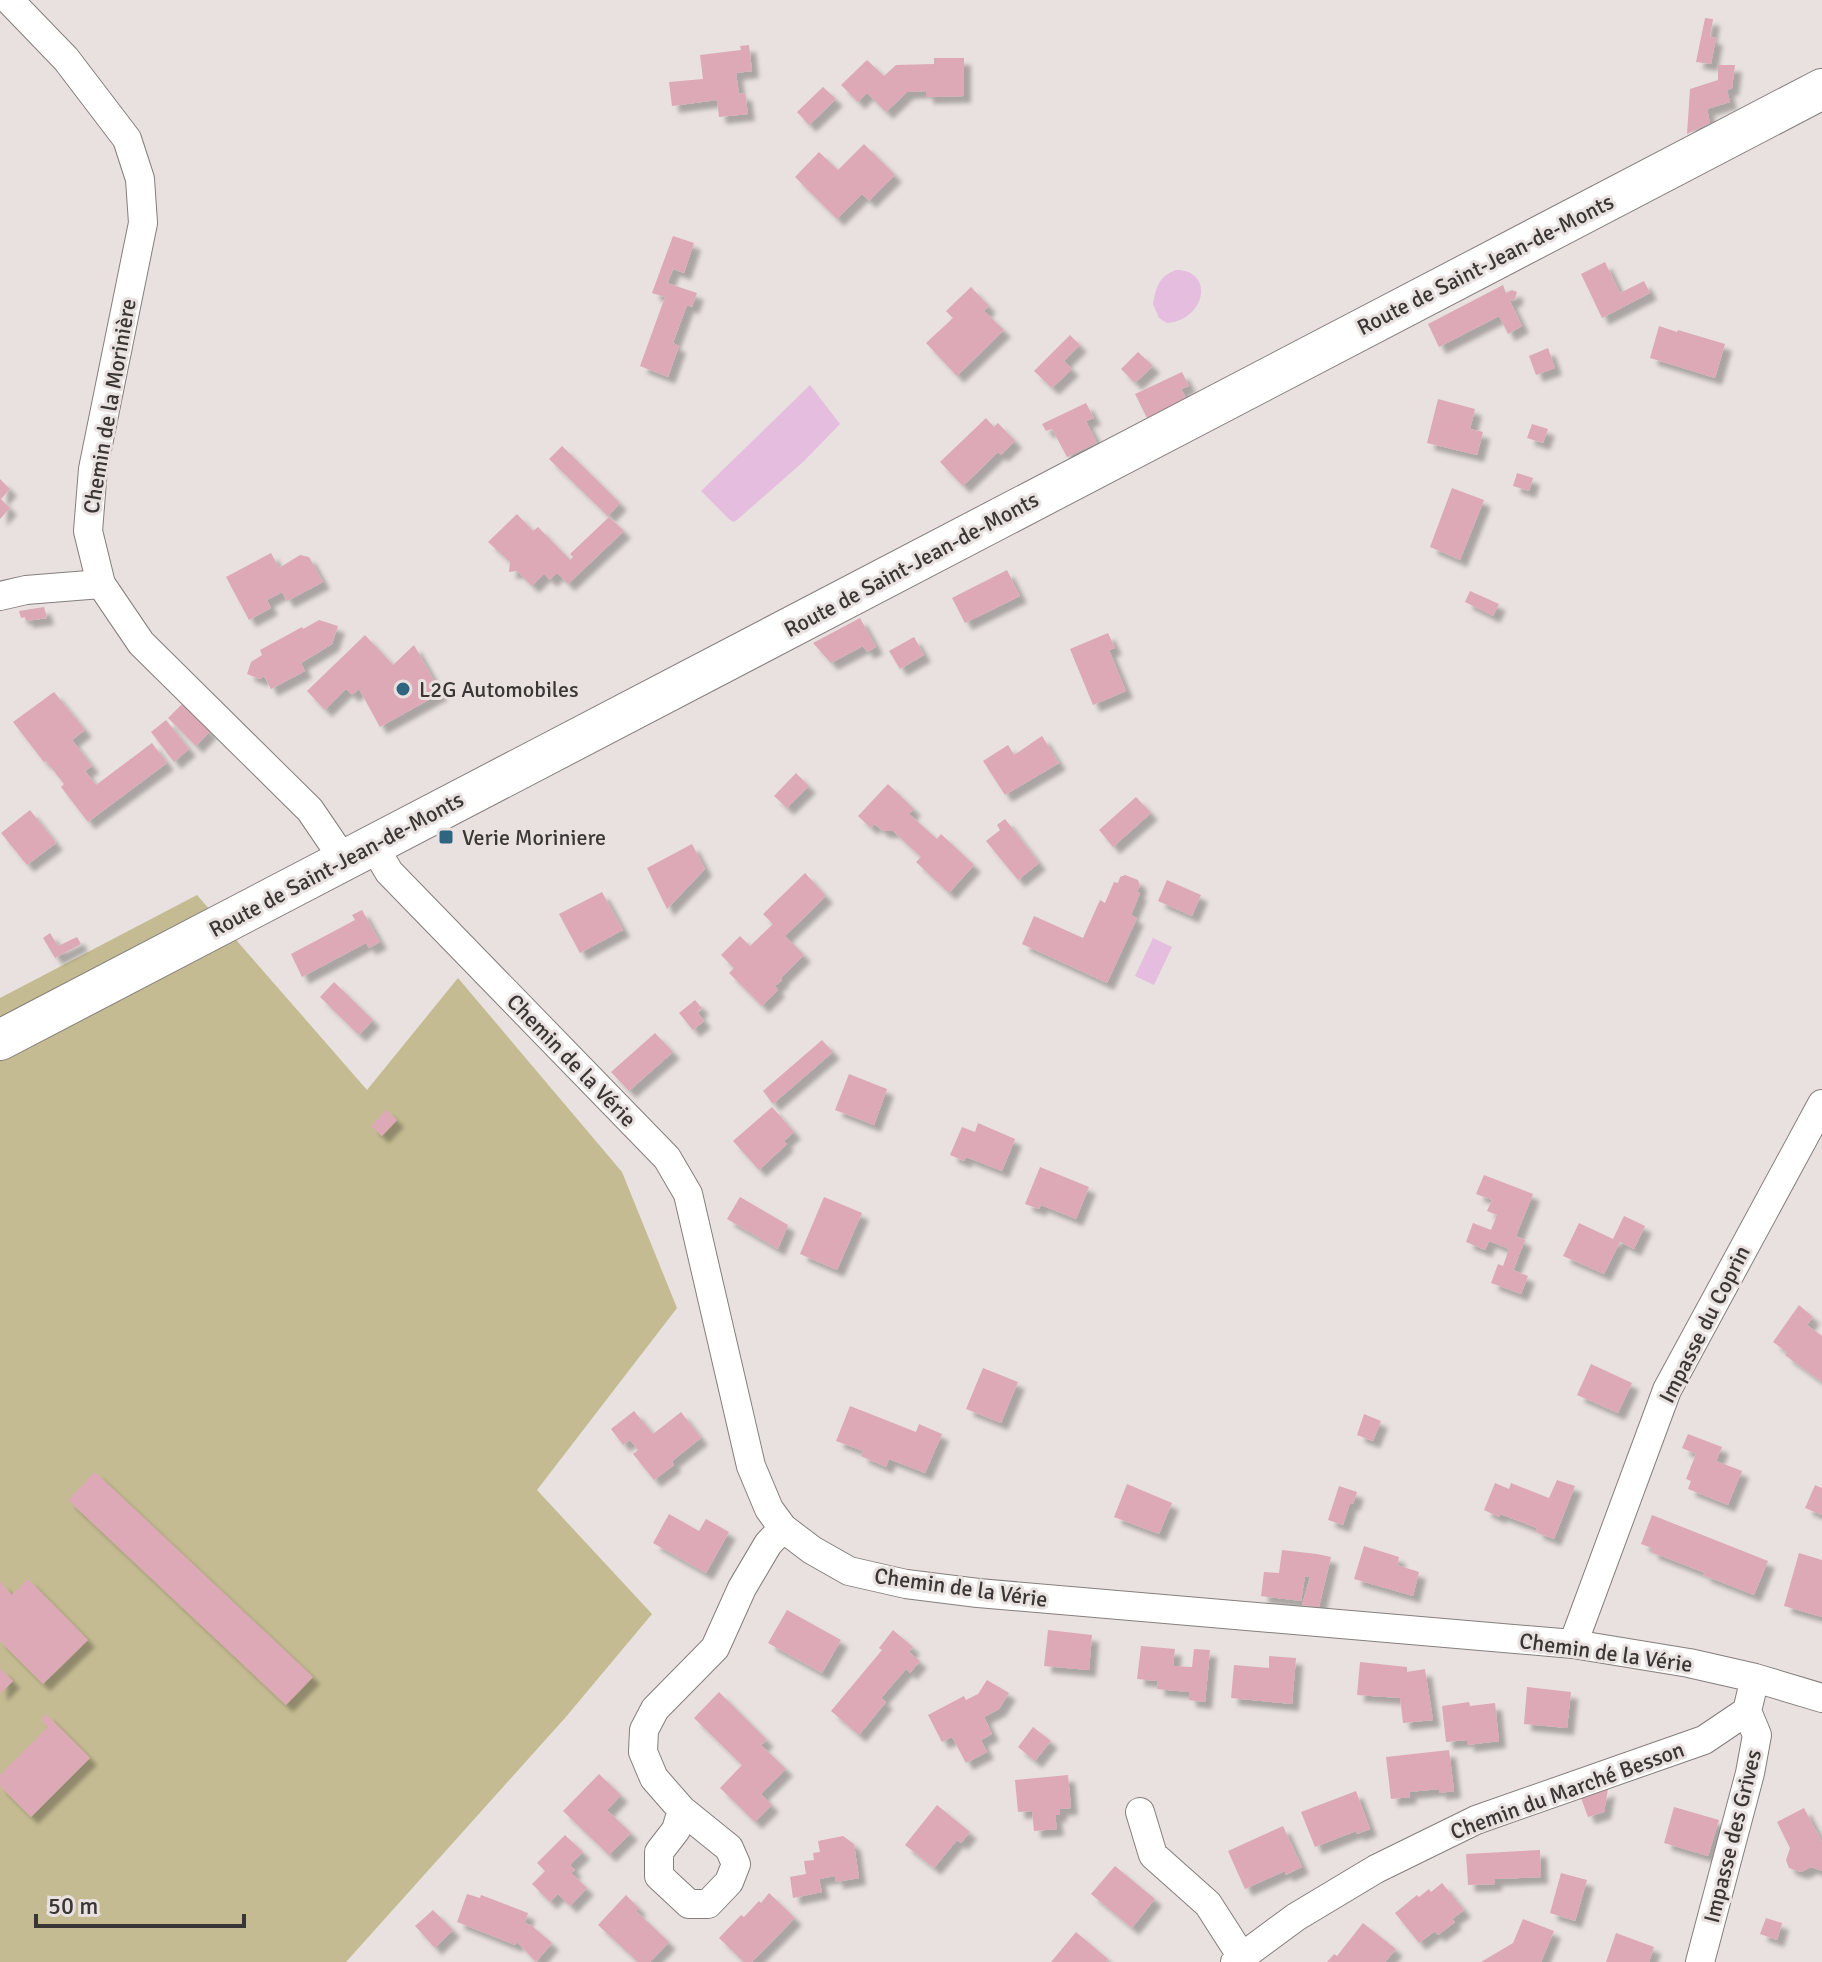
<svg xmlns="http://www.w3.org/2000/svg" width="1822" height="1962" viewBox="0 0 1822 1962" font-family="Signika,sans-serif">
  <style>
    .green { fill: #c4bb92 }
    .water { fill: #e4bddf }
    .building { fill: #dda9b6; filter: url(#shadow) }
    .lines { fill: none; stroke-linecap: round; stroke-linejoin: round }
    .minor-casing { stroke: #857e7c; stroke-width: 30 }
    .secondary-casing { stroke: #857e7c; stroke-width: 42 }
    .minor { stroke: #fff; stroke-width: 28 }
    .secondary { stroke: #fff; stroke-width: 40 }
    .poi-dot { fill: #306581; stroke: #e8e1df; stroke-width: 3 }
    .labels { text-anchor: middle; stroke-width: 6; stroke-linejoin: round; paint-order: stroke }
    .street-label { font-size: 22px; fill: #393635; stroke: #e8e1df }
    .poi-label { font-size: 22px; fill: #393635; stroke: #e8e1df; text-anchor: start }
  </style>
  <defs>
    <filter id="shadow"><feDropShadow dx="7" dy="7" stdDeviation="2" flood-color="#0004"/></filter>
  </defs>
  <rect width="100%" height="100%" fill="#e8e1df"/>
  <path class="green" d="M 197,895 L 367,1090 L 458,978 L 622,1172 L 677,1308 L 537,1490 L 652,1614 L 565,1718 L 346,1962 L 0,1962 L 0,998 Z"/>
  <path class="water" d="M 1176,270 C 1215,270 1206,320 1167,323 L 1159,318 L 1153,304 C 1156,287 1159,276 1176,270 Z
    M 810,385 L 840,424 L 803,462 L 738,519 L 734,522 L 730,520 L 701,491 Z
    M 1153,938 L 1172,947 L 1154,985 L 1135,976 Z"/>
  <path class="building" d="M 1705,18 L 1713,19 L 1710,37 L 1716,38 L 1711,64 L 1696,62 Z
    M 749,45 L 752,71 L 736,73 L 739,94 L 745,93 L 748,114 L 719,117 L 717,100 L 672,106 L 669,82 L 703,79 L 700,55 L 741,50 L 740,46 Z
    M 934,58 L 964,58 L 964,96 L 926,97 L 926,91 L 907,92 L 886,112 L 867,93 L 858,102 L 841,85 L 867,60 L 884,76 L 896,65 L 934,64 Z
    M 1718,65 L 1735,65 L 1732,88 L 1727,90 L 1730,102 L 1707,109 L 1710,123 L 1687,134 L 1690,89 L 1718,80 Z
    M 823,87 L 836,99 L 809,125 L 797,112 Z
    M 864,144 L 895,175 L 869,201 L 862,194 L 837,219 L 795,177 L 819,152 L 838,170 Z
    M 673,236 L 694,243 L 684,273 L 673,269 L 667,283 L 697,293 L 692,307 L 687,305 L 673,343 L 679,346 L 668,377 L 640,366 L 665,297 L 652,293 Z
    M 1605,262 L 1620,293 L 1644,281 L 1650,293 L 1602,318 L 1581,274 Z
    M 1503,285 L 1506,293 L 1512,290 L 1517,292 L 1515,299 L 1510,301 L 1522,326 L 1508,334 L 1499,316 L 1439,347 L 1428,324 Z
    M 971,287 L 989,306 L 984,311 L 1004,330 L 957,376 L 926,343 L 953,318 L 946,311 Z
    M 1659,326 L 1677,332 L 1678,330 L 1725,344 L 1715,378 L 1650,358 Z
    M 1070,335 L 1080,345 L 1064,361 L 1072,369 L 1052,388 L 1034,371 Z
    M 1548,348 L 1555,368 L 1536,375 L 1529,356 Z
    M 1138,352 L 1153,366 L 1135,383 L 1121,369 Z
    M 1182,372 L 1189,386 L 1181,389 L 1186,398 L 1147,418 L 1135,394 Z
    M 1438,399 L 1475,409 L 1470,429 L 1483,432 L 1477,455 L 1427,443 Z
    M 1086,403 L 1094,418 L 1086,421 L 1097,443 L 1067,457 L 1052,429 L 1046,431 L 1042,424 Z
    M 986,418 L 994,427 L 998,423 L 1015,441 L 1001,455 L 998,452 L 963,486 L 940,462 Z
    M 1532,424 L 1548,429 L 1543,443 L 1527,438 Z
    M 562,446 L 620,503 L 608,516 L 549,459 Z
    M 1517,473 L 1533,478 L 1529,491 L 1513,486 Z
    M 0,479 L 10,489 L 1,499 L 10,508 L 0,519 Z
    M 1452,488 L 1484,500 L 1460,560 L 1430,547 Z
    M 517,514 L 533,531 L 538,527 L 570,560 L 573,557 L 570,554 L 609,517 L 624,531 L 568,584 L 557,573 L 550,580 L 544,574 L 532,586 L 517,571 L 509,572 L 510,562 L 488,542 Z
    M 271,553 L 279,568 L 300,555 L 309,557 L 323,582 L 287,601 L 282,592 L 267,600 L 271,608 L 249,620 L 226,577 Z
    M 1007,570 L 1020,596 L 965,623 L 952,598 Z
    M 1470,591 L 1499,604 L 1493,616 L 1465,602 Z
    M 44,607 L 47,618 L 26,621 L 25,617 L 21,618 L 19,611 Z
    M 860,618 L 876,647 L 867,652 L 863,646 L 831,663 L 813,643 Z
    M 319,620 L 338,626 L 332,644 L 301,663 L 305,671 L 271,689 L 264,676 L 260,679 L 247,674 L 251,662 L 262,655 L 260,650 L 302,627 L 303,629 Z
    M 1108,633 L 1115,648 L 1109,650 L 1126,691 L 1093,705 L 1070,649 Z
    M 365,635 L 393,665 L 414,645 L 441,693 L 380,727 L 359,689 L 352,695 L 346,689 L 325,710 L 307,691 Z
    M 914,637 L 924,655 L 900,669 L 889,651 Z
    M 54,692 L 85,730 L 72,740 L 92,766 L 85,771 L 96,785 L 152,743 L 167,763 L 88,822 L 61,787 L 64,784 L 46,761 L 44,762 L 13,722 Z
    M 182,704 L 210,731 L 196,746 L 168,718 Z
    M 166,720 L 189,749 L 174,762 L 151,732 Z
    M 1042,736 L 1059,763 L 1005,795 L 983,761 L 1008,745 L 1014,755 Z
    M 796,773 L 809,786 L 787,808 L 774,796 Z
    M 888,784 L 914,809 L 909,814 L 937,839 L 941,834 L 974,865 L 949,893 L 916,862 L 921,857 L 893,831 L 883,831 L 874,824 L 871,828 L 858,816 Z
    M 1136,797 L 1151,813 L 1113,847 L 1099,830 Z
    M 30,810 L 56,843 L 27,865 L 1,833 Z
    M 1005,819 L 1039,863 L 1018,880 L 986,841 L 1000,830 L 997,825 Z
    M 692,844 L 705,869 L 667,909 L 647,868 Z
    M 805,873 L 826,896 L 785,936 L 804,955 L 781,978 L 782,980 L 775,986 L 778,990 L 762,1006 L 729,973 L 734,968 L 721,955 L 740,936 L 750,946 L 773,924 L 763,914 Z
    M 1125,875 L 1138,880 L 1140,886 L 1137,892 L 1140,893 L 1131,915 L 1137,918 L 1107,983 L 1022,944 L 1034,916 L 1083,938 L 1100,900 L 1105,903 L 1114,882 L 1118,883 L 1120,877 Z
    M 1167,880 L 1201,895 L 1192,916 L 1158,901 Z
    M 602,892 L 623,930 L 580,953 L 559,914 Z
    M 362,910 L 380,942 L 369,948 L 366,943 L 302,977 L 291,954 L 355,920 L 352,915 Z
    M 50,933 L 58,946 L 77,937 L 81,944 L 55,958 L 43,938 Z
    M 334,982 L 373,1020 L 359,1035 L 320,997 Z
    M 695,1000 L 702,1008 L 697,1012 L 704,1021 L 693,1030 L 679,1013 Z
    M 655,1033 L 673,1052 L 629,1091 L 611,1072 Z
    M 822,1040 L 833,1052 L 773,1104 L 763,1091 Z
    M 849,1074 L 887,1089 L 874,1125 L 835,1110 Z
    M 772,1107 L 794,1132 L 784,1141 L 787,1144 L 759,1170 L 733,1141 Z
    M 386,1110 L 397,1120 L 382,1136 L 371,1126 Z
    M 978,1123 L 1015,1139 L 1002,1171 L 966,1157 L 964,1161 L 950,1155 L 962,1127 L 975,1132 Z
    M 1040,1167 L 1089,1187 L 1076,1219 L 1041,1205 L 1039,1209 L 1025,1204 Z
    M 1484,1175 L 1533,1194 L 1516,1236 L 1525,1240 L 1513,1270 L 1528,1276 L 1521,1294 L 1491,1283 L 1498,1264 L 1503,1266 L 1509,1249 L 1489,1241 L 1485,1250 L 1466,1242 L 1473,1223 L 1491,1230 L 1497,1215 L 1487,1211 L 1492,1200 L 1476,1194 Z
    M 740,1197 L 788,1225 L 778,1249 L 727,1219 Z
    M 824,1197 L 862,1213 L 837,1270 L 800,1254 Z
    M 1624,1216 L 1645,1226 L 1634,1249 L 1620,1242 L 1604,1274 L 1563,1256 L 1579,1223 L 1613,1239 Z
    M 1799,1305 L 1813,1317 L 1807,1325 L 1822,1336 L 1822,1382 L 1785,1355 L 1787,1352 L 1773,1342 Z
    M 1591,1364 L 1632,1383 L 1618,1413 L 1577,1395 Z
    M 983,1368 L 1018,1382 L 1001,1423 L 966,1409 Z
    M 850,1406 L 916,1432 L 919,1424 L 942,1434 L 925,1473 L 889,1459 L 886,1467 L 861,1456 L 863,1451 L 836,1441 Z
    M 634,1411 L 653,1434 L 681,1412 L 701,1438 L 672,1461 L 674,1465 L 654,1480 L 633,1454 L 638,1450 L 630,1440 L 623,1445 L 611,1429 Z
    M 1364,1414 L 1381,1421 L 1373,1441 L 1357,1435 Z
    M 1688,1434 L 1722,1447 L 1716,1461 L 1742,1471 L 1728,1505 L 1688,1489 L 1691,1481 L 1686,1479 L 1696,1454 L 1682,1448 Z
    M 95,1472 L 313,1677 L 286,1705 L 68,1500 Z
    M 1557,1480 L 1575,1486 L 1554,1539 L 1536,1532 L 1537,1528 L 1500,1514 L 1499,1517 L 1484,1510 L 1495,1483 L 1509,1489 L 1511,1483 L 1549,1498 Z
    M 1127,1484 L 1172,1503 L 1159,1534 L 1114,1517 Z
    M 1815,1485 L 1822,1488 L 1822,1515 L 1805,1508 Z
    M 1339,1486 L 1357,1492 L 1353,1504 L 1350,1503 L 1343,1525 L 1328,1520 Z
    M 669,1514 L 699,1531 L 706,1519 L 729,1532 L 706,1573 L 653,1543 Z
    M 1652,1515 L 1768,1561 L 1754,1595 L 1703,1575 L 1705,1573 L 1651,1552 L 1652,1548 L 1641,1544 Z
    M 1364,1546 L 1399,1557 L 1397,1565 L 1419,1572 L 1413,1596 L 1354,1579 Z
    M 1282,1550 L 1317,1554 L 1331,1557 L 1319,1607 L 1302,1605 L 1310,1577 L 1305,1576 L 1301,1601 L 1261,1596 L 1264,1572 L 1279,1573 Z
    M 1799,1553 L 1822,1560 L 1822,1617 L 1784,1606 Z
    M 28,1579 L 88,1640 L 43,1684 L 0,1641 L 0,1582 L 12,1595 Z
    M 787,1610 L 841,1640 L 822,1673 L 768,1643 Z
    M 893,1630 L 913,1647 L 909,1652 L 920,1661 L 910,1673 L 906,1669 L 881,1698 L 886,1702 L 859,1735 L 831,1711 L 882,1650 L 879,1648 Z
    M 1048,1630 L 1092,1635 L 1089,1670 L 1044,1666 Z
    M 1141,1646 L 1175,1649 L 1173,1666 L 1192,1667 L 1194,1649 L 1210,1650 L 1205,1702 L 1189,1700 L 1189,1692 L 1157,1689 L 1158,1681 L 1137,1679 Z
    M 1269,1656 L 1296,1658 L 1292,1704 L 1231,1698 L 1234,1665 L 1269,1668 Z
    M 1360,1662 L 1407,1667 L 1407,1672 L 1425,1669 L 1433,1720 L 1403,1723 L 1400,1698 L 1357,1695 Z
    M 0,1668 L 13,1681 L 0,1694 Z
    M 987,1680 L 1009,1693 L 999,1709 L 984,1717 L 992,1734 L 981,1740 L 987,1752 L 966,1763 L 952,1737 L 942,1742 L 928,1715 L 964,1696 L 966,1700 L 978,1694 Z
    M 1527,1687 L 1571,1692 L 1567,1728 L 1524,1724 Z
    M 719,1692 L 767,1740 L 761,1745 L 786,1769 L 761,1794 L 772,1805 L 755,1822 L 720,1788 L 742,1765 L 694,1718 Z
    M 1469,1702 L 1470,1706 L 1495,1703 L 1499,1741 L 1467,1745 L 1467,1740 L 1446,1742 L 1442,1706 Z
    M 46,1714 L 90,1758 L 31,1817 L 0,1786 L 0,1775 L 48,1727 L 41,1720 Z
    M 1033,1727 L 1051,1741 L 1035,1761 L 1018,1747 Z
    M 1449,1750 L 1454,1791 L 1439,1793 L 1439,1789 L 1409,1792 L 1410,1797 L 1391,1799 L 1386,1757 Z
    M 599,1774 L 621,1795 L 607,1810 L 631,1833 L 609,1855 L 563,1811 Z
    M 1068,1775 L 1071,1808 L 1060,1809 L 1060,1815 L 1055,1815 L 1057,1829 L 1034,1831 L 1032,1811 L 1018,1812 L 1015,1780 Z
    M 1608,1789 L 1604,1812 L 1588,1817 L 1581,1798 Z
    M 1356,1791 L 1370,1829 L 1357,1834 L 1356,1831 L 1315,1847 L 1301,1812 Z
    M 937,1805 L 970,1832 L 961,1843 L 957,1840 L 934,1868 L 905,1845 Z
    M 1674,1807 L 1719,1820 L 1708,1856 L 1664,1843 Z
    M 1804,1808 L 1822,1842 L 1822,1871 L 1811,1867 L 1801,1872 L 1789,1868 L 1786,1860 L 1790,1848 L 1777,1822 Z
    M 1283,1826 L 1302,1867 L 1286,1875 L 1285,1871 L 1245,1889 L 1228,1851 Z
    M 565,1835 L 583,1852 L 570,1865 L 575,1870 L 571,1873 L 587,1888 L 570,1906 L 558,1894 L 550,1902 L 532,1884 L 545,1871 L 537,1863 Z
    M 843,1836 L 854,1844 L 859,1878 L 836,1882 L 835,1876 L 819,1879 L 822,1892 L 793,1898 L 790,1877 L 806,1874 L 804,1861 L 814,1860 L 813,1853 L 820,1852 L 818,1841 Z
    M 1540,1850 L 1541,1877 L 1495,1879 L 1495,1884 L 1468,1885 L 1466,1854 Z
    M 1115,1866 L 1155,1899 L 1132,1928 L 1091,1894 Z
    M 1561,1873 L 1587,1880 L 1575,1921 L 1550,1913 Z
    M 1442,1883 L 1464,1910 L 1452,1919 L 1455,1922 L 1438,1935 L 1435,1931 L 1419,1943 L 1395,1913 L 1417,1895 L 1419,1897 L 1429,1889 L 1431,1892 Z
    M 769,1893 L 795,1918 L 752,1962 L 744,1962 L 719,1938 L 741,1915 L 744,1917 L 759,1901 L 761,1903 Z
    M 467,1894 L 480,1898 L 481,1895 L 528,1913 L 525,1923 L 531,1925 L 552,1943 L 536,1962 L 517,1942 L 515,1945 L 457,1922 Z
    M 626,1895 L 639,1908 L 636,1911 L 669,1942 L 650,1962 L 638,1962 L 598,1925 Z
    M 433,1910 L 453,1930 L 435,1948 L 415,1926 Z
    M 1766,1918 L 1782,1923 L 1777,1940 L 1760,1934 Z
    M 1523,1919 L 1554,1931 L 1541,1962 L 1481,1962 L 1513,1943 Z
    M 1363,1923 L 1396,1949 L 1385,1962 L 1327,1962 L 1334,1954 L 1337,1956 Z
    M 1076,1932 L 1108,1959 L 1106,1962 L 1051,1962 Z
    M 1616,1933 L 1654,1947 L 1649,1962 L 1606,1962 Z"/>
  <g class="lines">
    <defs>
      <path id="minor" d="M 9,0 L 66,59 L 127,139 L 140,179 L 143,223 L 93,469 L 88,531 L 101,584 L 141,643 L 310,810 L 344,860
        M 0,596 L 26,590 L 101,584
        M 373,845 L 389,872 L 667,1158 L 688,1194 L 751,1466 L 769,1509 L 783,1528 L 812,1550 L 849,1571 L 906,1584 L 978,1593 L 1573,1644 L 1689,1663 L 1755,1678 L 1822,1698
        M 1573,1644 L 1667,1390 L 1822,1104
        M 682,1810 L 676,1830 L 659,1852 L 659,1876 L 689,1904 L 708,1904 L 729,1882 L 736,1864 L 729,1848 L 682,1810 L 654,1778 L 643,1752 L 644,1730 L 655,1709 L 715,1648 L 742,1588 L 768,1544 L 783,1528
        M 1140,1812 L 1153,1855 L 1208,1904 L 1242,1957
        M 1235,1962 L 1296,1917 L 1376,1869 L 1476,1820 L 1704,1740 L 1747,1711 L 1755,1678
        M 1700,1962 L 1750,1773 L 1757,1735 L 1747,1711"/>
      <path id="secondary" d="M 0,1040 L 1822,89"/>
    </defs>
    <use href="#minor" class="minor-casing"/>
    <use href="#secondary" class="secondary-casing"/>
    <use href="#minor" class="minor"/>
    <use href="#secondary" class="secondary"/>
  </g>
  <g class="poi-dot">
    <circle cx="403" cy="689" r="8"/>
    <rect x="438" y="829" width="16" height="16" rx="4"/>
  </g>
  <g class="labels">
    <g class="street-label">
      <text transform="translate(1485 264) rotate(-27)" y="8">Route de Saint-Jean-de-Monts</text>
      <text transform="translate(109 406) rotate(-80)" y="8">Chemin de la Morinière</text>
      <text transform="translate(911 564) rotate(-28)" y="8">Route de Saint-Jean-de-Monts</text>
      <text transform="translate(336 864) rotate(-28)" y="8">Route de Saint-Jean-de-Monts</text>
      <text transform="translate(572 1060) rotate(46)" y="8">Chemin de la Vérie</text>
      <text transform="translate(1704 1324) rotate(-63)" y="8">Impasse du Coprin</text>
      <text transform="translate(961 1587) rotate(8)" y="8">Chemin de la Vérie</text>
      <text transform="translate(1606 1652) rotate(8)" y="8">Chemin de la Vérie</text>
      <text transform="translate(1567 1790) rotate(-20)" y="8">Chemin du Marché Besson</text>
      <text transform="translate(1732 1836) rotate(-76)" y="8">Impasse des Grives</text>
    </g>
    <g class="poi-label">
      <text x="419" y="697">L2G Automobiles</text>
      <text x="462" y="845">Verie Moriniere</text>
    </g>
  </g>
  <path d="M36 1914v12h208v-12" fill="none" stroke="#393635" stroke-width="4"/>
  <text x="48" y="1914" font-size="24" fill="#393635" stroke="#e8e1df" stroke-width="6" paint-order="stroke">50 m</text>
</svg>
